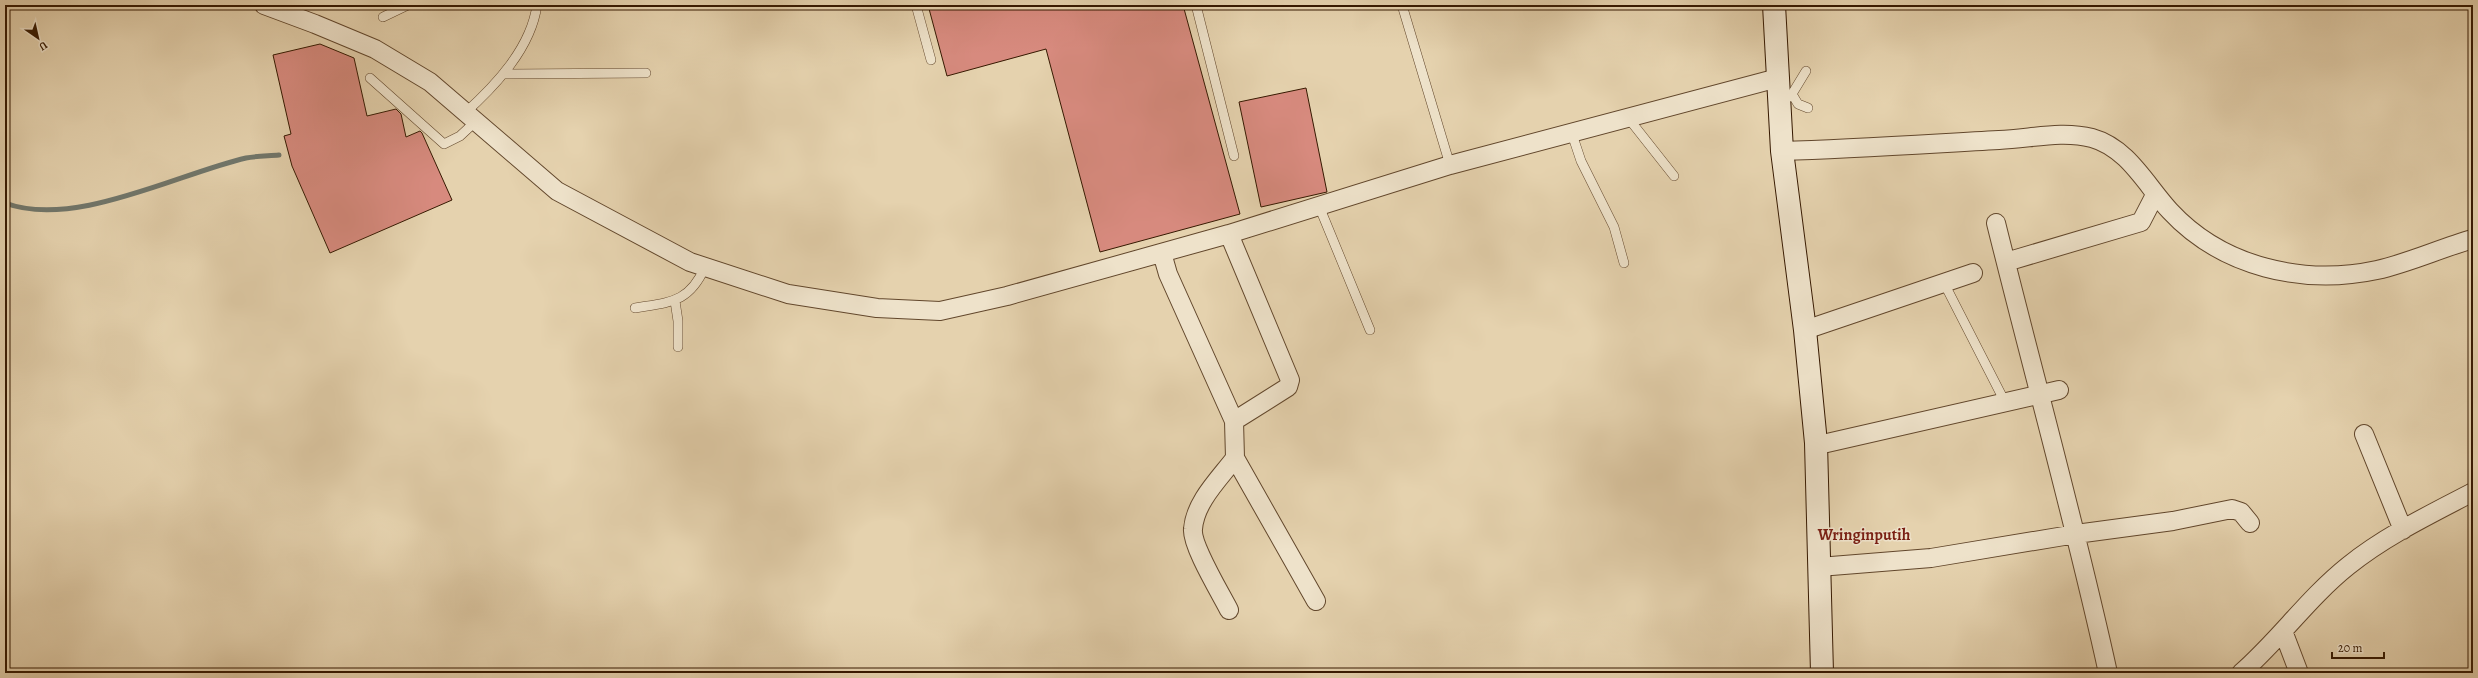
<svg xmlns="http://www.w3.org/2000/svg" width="2478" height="678" viewBox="0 0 2478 678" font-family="Alegreya,serif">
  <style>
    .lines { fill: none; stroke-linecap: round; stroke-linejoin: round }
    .stream { stroke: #71776c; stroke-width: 5 }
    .building { fill: #d78a7e; stroke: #361901 }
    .service-casing { stroke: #62472c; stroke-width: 10 }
    .minor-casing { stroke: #62472c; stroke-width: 20 }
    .secondary-casing { stroke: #361901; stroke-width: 24 }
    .service { stroke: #eee2ca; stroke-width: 9 }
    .minor { stroke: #eee2ca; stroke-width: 18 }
    .secondary { stroke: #eee2ca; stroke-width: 22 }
    .labels { text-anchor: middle; stroke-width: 3; stroke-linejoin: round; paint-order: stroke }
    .quarter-label { font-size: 16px; font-weight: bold; fill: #7a1f14; stroke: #eee2ca }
  </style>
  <rect width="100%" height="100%" fill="#e5d2ae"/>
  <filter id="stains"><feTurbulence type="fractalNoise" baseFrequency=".005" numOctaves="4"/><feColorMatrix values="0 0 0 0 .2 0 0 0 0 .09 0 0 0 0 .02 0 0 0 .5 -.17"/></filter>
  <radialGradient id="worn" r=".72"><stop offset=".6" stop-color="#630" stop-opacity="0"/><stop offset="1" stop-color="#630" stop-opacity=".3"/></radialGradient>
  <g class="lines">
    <path class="stream" d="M 5,203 C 74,229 177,174 246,158 C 256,156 268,156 279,155"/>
  </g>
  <path class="building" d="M 928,5 L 1183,5 L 1240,214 L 1100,252 L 1046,49 L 947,76 Z
    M 320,44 L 354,58 L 367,116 L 396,109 L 401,114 L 406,137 L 420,131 L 422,133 L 452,200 L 330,253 L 292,166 L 284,136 L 291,134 L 273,55 Z
    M 1306,88 L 1327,192 L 1261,207 L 1239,102 Z"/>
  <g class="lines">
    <defs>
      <path id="service" d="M 916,5 L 931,60
        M 1196,5 L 1234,156
        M 1402,5 L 1450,165
        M 383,17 L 408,5
        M 503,74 L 646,73
        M 370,78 L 444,144 L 460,136 L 475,122
        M 1792,94 L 1798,104 L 1808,108
        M 1780,100 L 1783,102 L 1792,94 L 1806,71
        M 465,113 C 496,85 531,48 537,5
        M 1629,119 L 1674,176
        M 1572,134 L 1581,161 L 1614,227 L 1624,263
        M 1319,206 L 1370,330
        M 1944,283 L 2006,404
        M 675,301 L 678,321 L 678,347
        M 635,308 C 670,302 689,303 705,267"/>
      <path id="minor" d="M 264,5 L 315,24 L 375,49 L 430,82 L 557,191 L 690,262 L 788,294 L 877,308 L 940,311 L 1007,296 L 1229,234 L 1450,165 L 1778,78
        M 1782,151 C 1854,149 1926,144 1999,140 C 2030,139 2061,130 2092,138 C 2128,148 2146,185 2170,211 C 2222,267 2303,286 2377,270 C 2409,263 2441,248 2473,239
        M 1996,223 C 2033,373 2075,522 2108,673
        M 1229,234 L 1290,380 L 1288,387 L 1234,421
        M 1162,253 L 1168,274 L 1234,421 L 1235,458 L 1316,601
        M 2006,262 L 2141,222 L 2155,195
        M 1805,330 L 1973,273
        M 2364,434 L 2403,530
        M 1816,443 L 1827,443 L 2059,390
        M 1819,567 L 1931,558 L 2076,534 L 2173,521 L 2232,509 L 2241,512 L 2250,523
        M 1229,610 C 1221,594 1191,545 1193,529 C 1195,502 1219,479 1235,458
        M 2283,631 L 2299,673
        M 2241,673 C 2279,640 2308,598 2348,566 C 2385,536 2431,514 2473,492"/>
      <path id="secondary" d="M 1774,5 L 1782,151 L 1805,330 L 1816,443 L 1822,673"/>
    </defs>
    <use href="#service" class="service-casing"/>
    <use href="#minor" class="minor-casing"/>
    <use href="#secondary" class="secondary-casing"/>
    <use href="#service" class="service"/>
    <use href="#minor" class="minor"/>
    <use href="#secondary" class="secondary"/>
  </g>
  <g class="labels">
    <g class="quarter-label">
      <text x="1864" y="540">Wringinputih</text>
    </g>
  </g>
  <rect width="2478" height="678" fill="none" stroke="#e5d2ae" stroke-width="20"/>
  <rect x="6" y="6" width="2466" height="666" fill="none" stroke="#361901" stroke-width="2"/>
  <rect x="10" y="10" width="2458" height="658" fill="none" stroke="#361901"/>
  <g transform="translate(38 38) rotate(146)" stroke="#eee2ca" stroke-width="3" paint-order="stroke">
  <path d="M0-3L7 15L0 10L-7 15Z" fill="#361901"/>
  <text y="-6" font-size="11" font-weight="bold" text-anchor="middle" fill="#361901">U</text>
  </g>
  <path d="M2332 652v6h52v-6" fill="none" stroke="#361901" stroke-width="2"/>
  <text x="2338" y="652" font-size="12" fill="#361901" stroke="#eee2ca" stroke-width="3" paint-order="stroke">20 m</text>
  <rect width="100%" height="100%" filter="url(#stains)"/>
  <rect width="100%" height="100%" fill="url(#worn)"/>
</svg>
